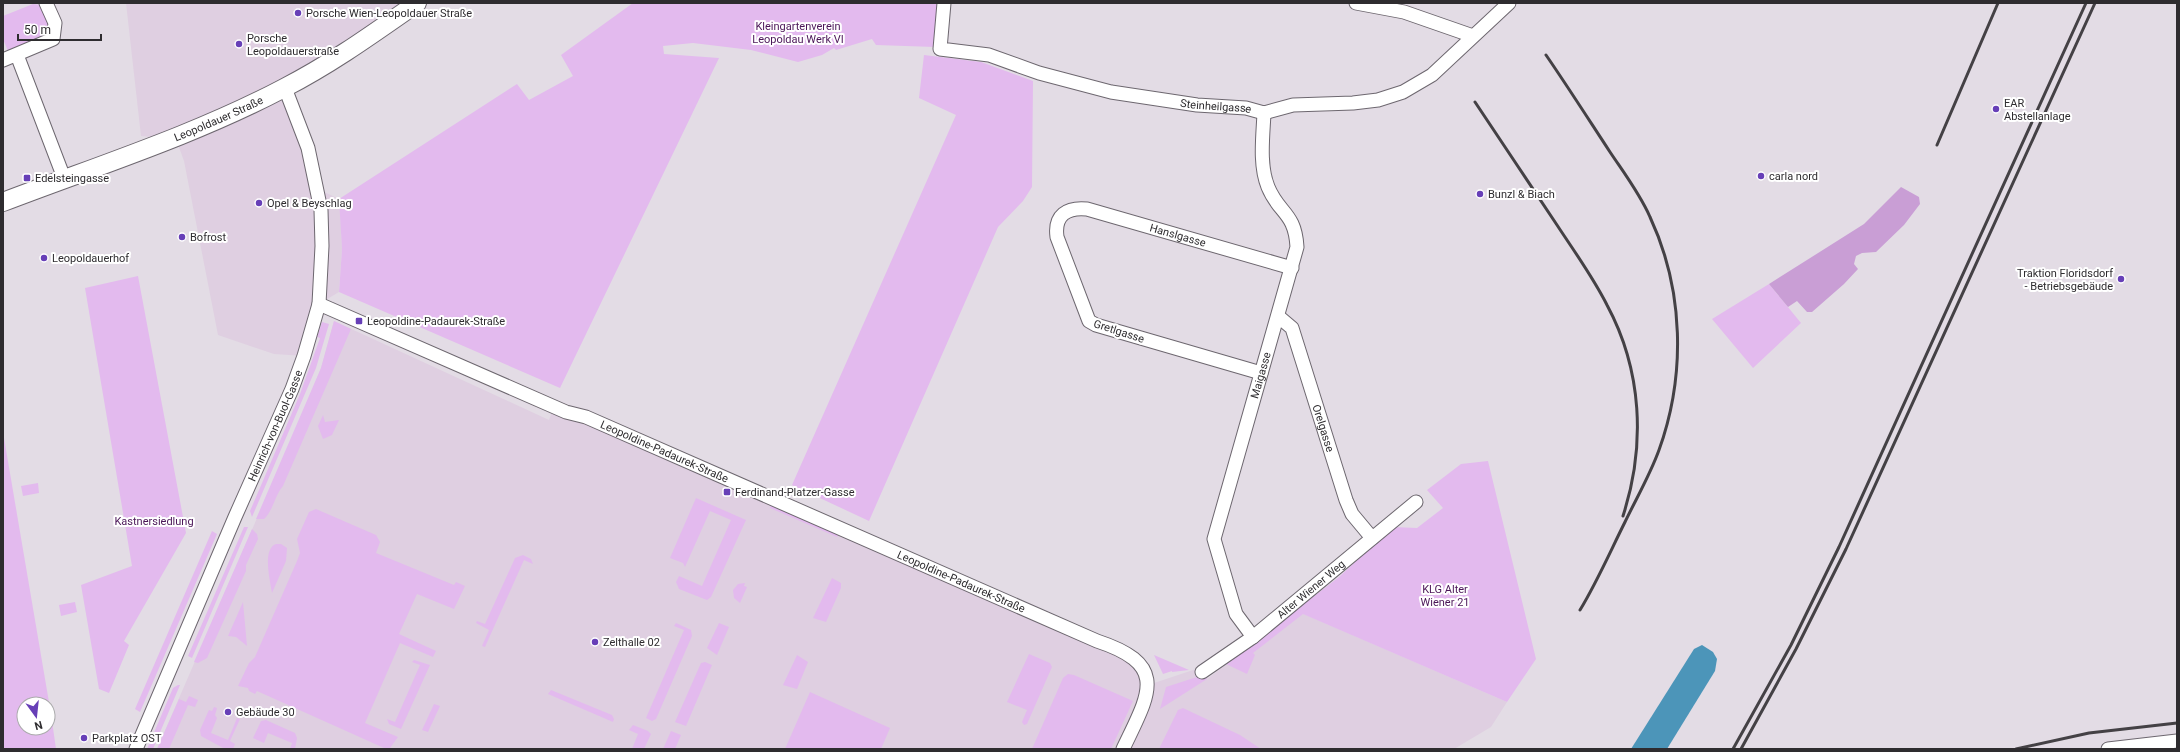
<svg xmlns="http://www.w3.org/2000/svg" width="2180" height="752" viewBox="0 0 2180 752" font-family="Roboto,sans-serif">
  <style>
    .commercial { fill: #dfcfe1 }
    .green { fill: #e3baee; fill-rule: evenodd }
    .forest { fill: #c99ed5 }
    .water { fill: #4c95b9 }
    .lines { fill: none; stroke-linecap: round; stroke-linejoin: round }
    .minor-casing { stroke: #6d676f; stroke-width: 15 }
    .secondary-casing { stroke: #6d676f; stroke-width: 20 }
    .minor { stroke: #fff; stroke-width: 13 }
    .secondary { stroke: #fff; stroke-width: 18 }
    .rail { stroke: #444145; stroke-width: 3 }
    .poi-dot { fill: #673fb7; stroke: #fff; stroke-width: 1.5 }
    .labels { text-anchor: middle; stroke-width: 4; stroke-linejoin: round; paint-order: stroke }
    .poi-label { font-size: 11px; fill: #2e2c2f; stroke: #fff; text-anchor: start }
    .park-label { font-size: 11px; fill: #4b1658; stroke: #fff }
    .street-label { font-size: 11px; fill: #2e2c2f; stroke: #fff }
  </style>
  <rect width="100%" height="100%" fill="#e3dce5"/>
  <path class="commercial" d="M 126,3 L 412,3 L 285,86 L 320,190 L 339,199 L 340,206 L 342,249 L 339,292 L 319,304 L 304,356 L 274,354 L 218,335 L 184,161 L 176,139 L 141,136 Z
    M 334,321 L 549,420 L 554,406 L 1120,648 L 1148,685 L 1199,668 L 1207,679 L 1297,611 L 1507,702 L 1491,727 L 1454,749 L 157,749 L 309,398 L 321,368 Z"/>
  <path class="green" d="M 633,3 L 939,3 L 935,47 L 876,45 L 872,39 L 836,50 L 834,48 L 822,55 L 798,62 L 751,50 L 693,43 L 663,46 L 664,54 L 719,58 L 560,388 L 339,292 L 342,249 L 339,199 L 517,84 L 529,100 L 573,76 L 561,55 Z
    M 33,4 L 41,5 L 50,24 L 46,36 L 8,51 L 3,39 L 3,16 Z
    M 924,55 L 981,62 L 1033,81 L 1032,187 L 1023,201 L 998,227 L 869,521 L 792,485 L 956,115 L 919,98 Z
    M 138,276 L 186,533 L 124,641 L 129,645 L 109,693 L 99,689 L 81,585 L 132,566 L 85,288 Z
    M 1769,284 L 1801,323 L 1753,368 L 1712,319 Z
    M 334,321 L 351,329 L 283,486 C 275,495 273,511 264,519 L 256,519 L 321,368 Z
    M 322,322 L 329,324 L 316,368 L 252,517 L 250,511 L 300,394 L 320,338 L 317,337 Z
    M 323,415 L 325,422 L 339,420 L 332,435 L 323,439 L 318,426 Z
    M 3,432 L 51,714 L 56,749 L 3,749 ZM 24,704 L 48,704 L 48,728 L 24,728 Z
    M 1488,461 L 1536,659 L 1507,702 L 1303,614 L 1253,653 L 1255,655 L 1247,674 L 1226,664 L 1339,577 L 1393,527 L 1417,528 L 1443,508 L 1427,490 L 1461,464 Z
    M 38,483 L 39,493 L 23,496 L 21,486 Z
    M 696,498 L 746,520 L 711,597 L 707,600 L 679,589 L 676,582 L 679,576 L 702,586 L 731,520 L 710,511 L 685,567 L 683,563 L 670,558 Z
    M 771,505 L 838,533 L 838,535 L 837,537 L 770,508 Z
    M 316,509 L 376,535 L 380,542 L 376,553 L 454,585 L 456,582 L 465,586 L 454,609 L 417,594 L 399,634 L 436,651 L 433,657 L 400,643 L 365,723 L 398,737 L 390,748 L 384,748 L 257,691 L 255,694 L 249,691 L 248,688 L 238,686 L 249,663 L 255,657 L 297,561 L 300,553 L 297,539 L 309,512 Z
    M 244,527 L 248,527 L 192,658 L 188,656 Z
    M 252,529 L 257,534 L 258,539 L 246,565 L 246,571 L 207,658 L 198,663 L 194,662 Z
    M 212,531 L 217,534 L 140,712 L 135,709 Z
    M 276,544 L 281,544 L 287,548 L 286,561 L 272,593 C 270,580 262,549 276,544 Z
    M 523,555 L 531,559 L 533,564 L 524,560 L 485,647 L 482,646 L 489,630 L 476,623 L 477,621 L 485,624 L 515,558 Z
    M 832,578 L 841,583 L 841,588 L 826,622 L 813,618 Z
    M 745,583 L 744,586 L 747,587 L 740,603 L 734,598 L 733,590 L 738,584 Z
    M 75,602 L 77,612 L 61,616 L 59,605 Z
    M 243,602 L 247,646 L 236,637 L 228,636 Z
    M 676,623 L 691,630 L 692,636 L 656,719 L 652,721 L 646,718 L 684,630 L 674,626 Z
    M 719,623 L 729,627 L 717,655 L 707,648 Z
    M 1029,654 L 1050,663 L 1052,667 L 1027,724 L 1024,725 L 1022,722 L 1027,710 L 1007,702 Z
    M 797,655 L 808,662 L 797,689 L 783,685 Z
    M 1154,655 L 1189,670 L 1172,672 L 1172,671 L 1163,674 Z
    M 414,660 L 430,665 L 401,729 L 389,724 L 387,719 L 395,722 L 420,665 L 412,662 Z
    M 705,662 L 712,665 L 686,726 L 675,722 L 701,663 Z
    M 1068,674 L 1074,675 L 1133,701 L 1111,749 L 1032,749 L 1063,678 Z
    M 1200,676 L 1205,676 L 1207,679 L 1160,709 L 1166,687 Z
    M 178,685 L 180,685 L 153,749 L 147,749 L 173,688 Z
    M 551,690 L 612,715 L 614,719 L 613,722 L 548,694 Z
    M 810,692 L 890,728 L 881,749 L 785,749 Z
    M 189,696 L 198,700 L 195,707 L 188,705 L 169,749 L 157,749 L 179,699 L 186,702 Z
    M 434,704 L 440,706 L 428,732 L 422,730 Z
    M 214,707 L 217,708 L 215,715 L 217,718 L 211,733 L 228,740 L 237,718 L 240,719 L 230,741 L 235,744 L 233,749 L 225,749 L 201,736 L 200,730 L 208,712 L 209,710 L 212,711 Z
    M 1183,708 L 1240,735 L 1261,749 L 1159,749 L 1178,710 Z
    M 266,720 L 295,733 L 297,738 L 295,749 L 290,749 L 292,743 L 268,733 L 264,743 L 253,738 L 261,721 Z
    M 633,725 L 648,731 L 651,734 L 644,749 L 632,749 L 638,734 L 629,730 Z
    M 671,731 L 681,735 L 675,749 L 663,749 Z"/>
  <path class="forest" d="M 1901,187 L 1919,197 L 1920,204 L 1904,225 L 1876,252 L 1862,253 L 1856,256 L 1854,264 L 1858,269 L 1844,284 L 1812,312 L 1807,312 L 1797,301 L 1788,307 L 1769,284 L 1864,224 Z"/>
  <path class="water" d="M 1702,645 L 1713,652 L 1717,659 L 1715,671 L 1667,749 L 1631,749 L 1694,649 Z"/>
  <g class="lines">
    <defs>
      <g id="minor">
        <path id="s1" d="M 944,3 L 940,49 L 989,55 L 1039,73 L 1111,92 L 1197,105 L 1246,108 L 1264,113 L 1293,105 L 1353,103 L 1378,100 L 1403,92 L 1432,75 L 1509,3"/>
        <path d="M 1356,3 L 1404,12 L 1473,36"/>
        <path d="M 17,55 L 64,178"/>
        <path d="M 3,60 L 53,39 L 55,23 L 46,3"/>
        <path id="s2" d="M 319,304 L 566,412 L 586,417 L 1097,641 C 1170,665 1149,694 1123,749"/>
        <path id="s3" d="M 1279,317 L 1292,328 L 1346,500 L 1352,514 L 1372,538"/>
        <path id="s4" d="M 1261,373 L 1096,325 L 1089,321 L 1057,237 C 1054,215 1067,207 1087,209 L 1292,268"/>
        <path id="s5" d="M 1253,637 L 1236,614 L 1214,539 L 1297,247 C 1295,212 1279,214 1268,187 C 1259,165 1263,136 1264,113"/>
        <path id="s6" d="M 1202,672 L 1253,637 L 1416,502"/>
        <path id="s7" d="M 136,749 L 235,517 L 292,389 L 304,356 L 319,304 L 322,246 L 321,210 L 308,148 L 285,88"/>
        <path d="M 2108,749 L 2177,741"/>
      </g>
      <g id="secondary">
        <path id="s8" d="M 3,202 C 97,166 195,135 284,88 C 331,64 374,33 417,3"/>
      </g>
    </defs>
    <use href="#minor" class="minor-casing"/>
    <use href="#secondary" class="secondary-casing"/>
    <use href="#minor" class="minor"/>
    <use href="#secondary" class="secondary"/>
    <path class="rail" d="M 1546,55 C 1568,87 1589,120 1610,152 C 1624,173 1640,194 1650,217 C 1684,290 1686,375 1659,450 C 1650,475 1636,499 1625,522 C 1610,552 1597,582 1580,610
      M 1475,102 C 1502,143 1530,184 1557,225 C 1574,251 1593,277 1607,305 C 1642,370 1646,445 1623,516
      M 1937,145 L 1998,3
      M 1733,749 L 1791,645 L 1839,547 L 2086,3
      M 1741,749 L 1796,649 L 1846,549 L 2095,3
      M 2016,749 L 2089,733 L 2177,723"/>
  </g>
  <g class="poi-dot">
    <circle cx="298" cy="13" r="4"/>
    <circle cx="239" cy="44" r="4"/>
    <circle cx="1996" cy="109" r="4"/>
    <circle cx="1761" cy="176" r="4"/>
    <rect x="23" y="174" width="8" height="8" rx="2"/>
    <circle cx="1480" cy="194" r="4"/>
    <circle cx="259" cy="203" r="4"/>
    <circle cx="182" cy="237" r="4"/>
    <circle cx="44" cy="258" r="4"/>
    <circle cx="2121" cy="279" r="4"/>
    <rect x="355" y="317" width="8" height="8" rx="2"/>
    <rect x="723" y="488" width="8" height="8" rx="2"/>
    <circle cx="595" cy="642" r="4"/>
    <circle cx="228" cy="712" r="4"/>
    <circle cx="84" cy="738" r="4"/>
  </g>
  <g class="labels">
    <g class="poi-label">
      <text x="306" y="17">Porsche Wien-Leopoldauer Straße</text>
      <text x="247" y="42">Porsche<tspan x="247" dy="13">Leopoldauerstraße</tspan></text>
      <text x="2004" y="107">EAR<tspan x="2004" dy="13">Abstellanlage</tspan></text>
      <text x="1769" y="180">carla nord</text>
      <text x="35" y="182">Edelsteingasse</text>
      <text x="1488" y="198">Bunzl &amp; Biach</text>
      <text x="267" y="207">Opel &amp; Beyschlag</text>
      <text x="190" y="241">Bofrost</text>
      <text x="52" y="262">Leopoldauerhof</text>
      <text x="2113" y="277" text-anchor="end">Traktion Floridsdorf<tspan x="2113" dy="13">- Betriebsgebäude</tspan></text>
      <text x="367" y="325">Leopoldine-Padaurek-Straße</text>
      <text x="735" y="496">Ferdinand-Platzer-Gasse</text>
      <text x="603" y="646">Zelthalle 02</text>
      <text x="236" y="716">Gebäude 30</text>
      <text x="92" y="742">Parkplatz OST</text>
    </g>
    <g class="park-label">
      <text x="798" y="30">Kleingartenverein<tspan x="798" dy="13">Leopoldau Werk VI</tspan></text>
      <text x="154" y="525">Kastnersiedlung</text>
      <text x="1445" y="593">KLG Alter<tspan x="1445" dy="13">Wiener 21</tspan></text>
    </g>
    <g class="street-label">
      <text dy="4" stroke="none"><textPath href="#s1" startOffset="329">Steinheilgasse</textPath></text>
      <text dy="4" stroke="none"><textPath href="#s8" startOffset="231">Leopoldauer Straße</textPath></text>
      <text dy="4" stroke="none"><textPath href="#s4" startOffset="414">Hanslgasse</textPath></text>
      <text transform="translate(1119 331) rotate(18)" y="4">Gretlgasse</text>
      <text dy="4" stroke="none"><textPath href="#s5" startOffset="277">Maigasse</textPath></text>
      <text dy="4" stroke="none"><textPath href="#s7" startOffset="352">Heinrich-von-Buol-Gasse</textPath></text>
      <text dy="4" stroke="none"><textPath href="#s3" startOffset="122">Orelgasse</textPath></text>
      <text dy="4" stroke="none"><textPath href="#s2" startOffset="376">Leopoldine-Padaurek-Straße</textPath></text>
      <text dy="4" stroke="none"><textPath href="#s2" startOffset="700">Leopoldine-Padaurek-Straße</textPath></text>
      <text dy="4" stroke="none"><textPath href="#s6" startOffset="137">Alter Wiener Weg</textPath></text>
    </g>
  </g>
  <rect width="2180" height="752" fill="none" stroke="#2e2c2f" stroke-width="8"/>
  <g transform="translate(36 716) rotate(165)"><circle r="19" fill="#ffffff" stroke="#ababac"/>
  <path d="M0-3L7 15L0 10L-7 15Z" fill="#673fb7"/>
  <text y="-6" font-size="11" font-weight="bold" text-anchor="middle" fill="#2e2c2f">N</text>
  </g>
  <path d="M18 34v6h83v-6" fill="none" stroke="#2e2c2f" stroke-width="2"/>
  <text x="24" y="34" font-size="12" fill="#2e2c2f" stroke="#ffffff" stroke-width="3" paint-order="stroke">50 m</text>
</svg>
